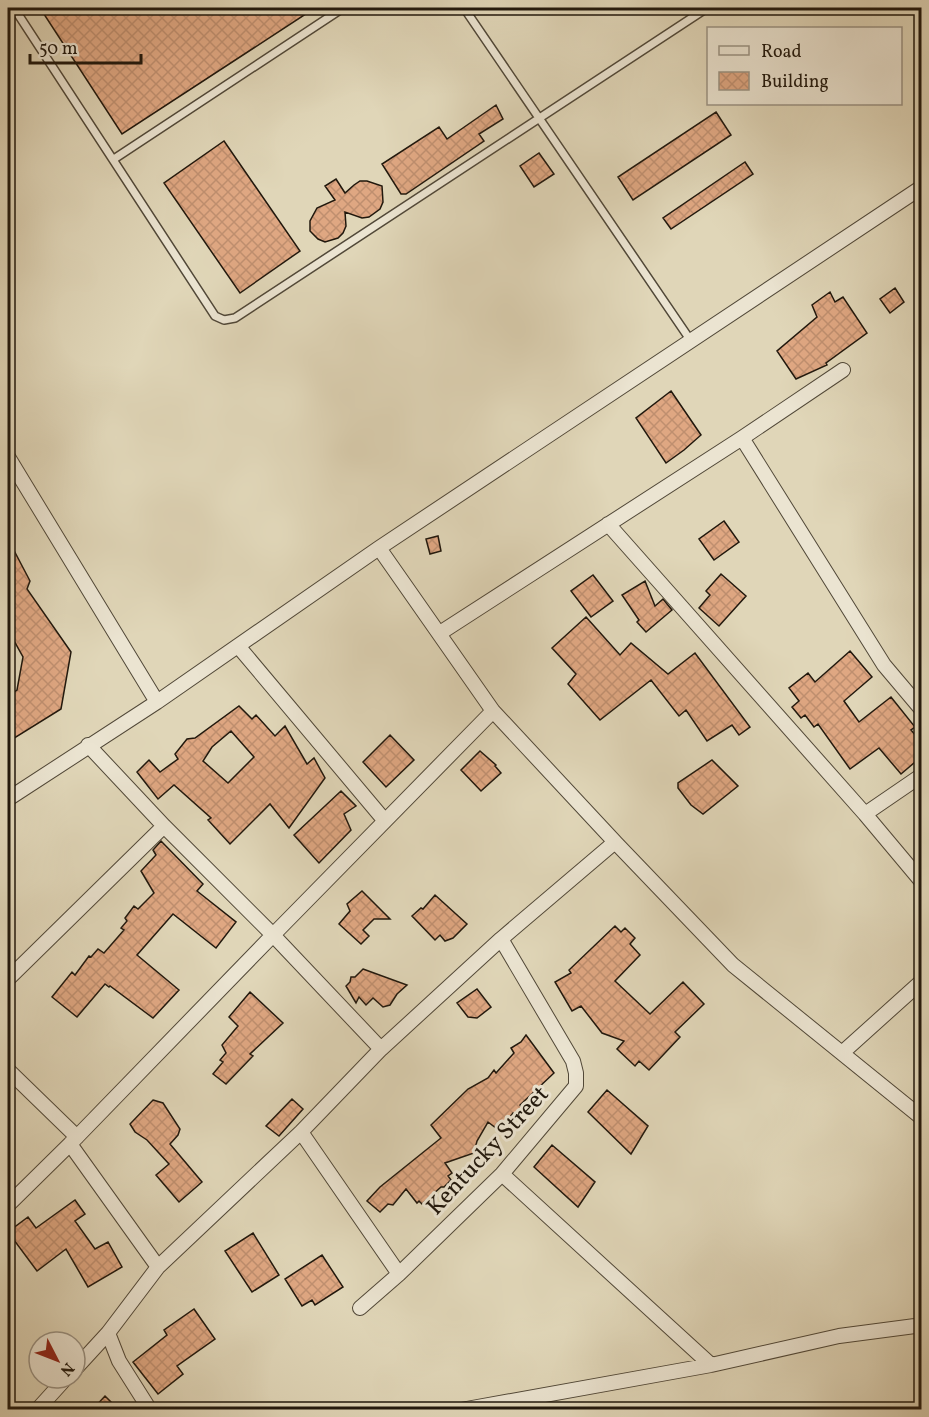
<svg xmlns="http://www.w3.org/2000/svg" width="929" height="1417" viewBox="0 0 929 1417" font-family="Vollkorn,serif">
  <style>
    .building { fill: url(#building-cross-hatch); stroke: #21180d; stroke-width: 1.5; fill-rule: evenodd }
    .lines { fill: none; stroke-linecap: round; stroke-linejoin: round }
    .lane-casing { stroke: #514838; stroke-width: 10 }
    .street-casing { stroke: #514838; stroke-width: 16 }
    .lane { stroke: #ebe4d1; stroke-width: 7 }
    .street { stroke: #ebe4d1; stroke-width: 14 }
    .labels { text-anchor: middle; stroke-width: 6; stroke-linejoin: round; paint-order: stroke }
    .street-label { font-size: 24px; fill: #21180d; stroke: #ebe4d1 }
  </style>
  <defs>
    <pattern id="building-cross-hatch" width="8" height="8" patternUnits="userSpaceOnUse" patternTransform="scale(1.5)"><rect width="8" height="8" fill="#dfa782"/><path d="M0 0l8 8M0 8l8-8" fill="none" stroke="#bf8f6f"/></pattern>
  </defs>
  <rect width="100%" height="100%" fill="#e0d6b8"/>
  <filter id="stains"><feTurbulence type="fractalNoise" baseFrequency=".00333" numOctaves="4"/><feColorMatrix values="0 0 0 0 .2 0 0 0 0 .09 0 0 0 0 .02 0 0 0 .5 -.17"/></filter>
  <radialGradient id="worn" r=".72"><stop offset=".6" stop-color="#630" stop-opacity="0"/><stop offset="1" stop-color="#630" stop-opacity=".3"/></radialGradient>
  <path class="building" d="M 40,8 L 315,8 L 122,134 Z
    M 496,105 L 503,119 L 479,134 L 484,141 L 406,194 L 401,194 L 382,164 L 439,127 L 447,139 Z
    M 716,112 L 731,135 L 633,200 L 618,177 Z
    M 224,141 L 300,251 L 240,293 L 164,183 Z
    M 539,153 L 554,174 L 534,187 L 520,166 Z
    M 745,162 L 753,174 L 671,229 L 663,218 Z
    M 336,179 L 345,193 L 354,185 L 360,181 L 367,181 L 382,186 L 383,202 L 380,209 L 369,217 L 362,218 L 345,212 L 346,226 L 343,233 L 338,238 L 325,242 L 318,239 L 310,231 L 310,221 L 317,208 L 335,200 L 325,186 Z
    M 895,288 L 904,302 L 890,313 L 880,299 Z
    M 830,292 L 835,302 L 843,297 L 867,333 L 826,363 L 827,365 L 796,379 L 777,351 L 817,317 L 812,305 Z
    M 671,391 L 701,435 L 684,450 L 666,463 L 636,418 Z
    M 724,521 L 739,542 L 714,560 L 699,539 Z
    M 438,536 L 441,551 L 430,554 L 426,539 Z
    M 8,539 L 30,581 L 27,589 L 71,652 L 61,709 L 8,742 L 8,696 L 17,690 L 23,657 L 8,630 Z
    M 721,574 L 746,596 L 719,626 L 699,608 L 710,595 L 706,591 Z
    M 593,575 L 613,601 L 591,617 L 571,591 Z
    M 645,581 L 655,606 L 663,599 L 672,610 L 646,632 L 637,622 L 639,620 L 622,595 Z
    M 586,617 L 620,655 L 631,643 L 668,674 L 695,653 L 750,727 L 739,735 L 732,725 L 707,741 L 686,710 L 679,716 L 651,680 L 600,720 L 568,684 L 576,674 L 552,648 Z
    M 850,651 L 872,677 L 844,701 L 859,722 L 891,697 L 915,727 L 911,730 L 921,742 L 921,757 L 901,774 L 879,748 L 850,769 L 818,724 L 814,727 L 805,715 L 801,718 L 792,707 L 799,701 L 789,688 L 808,673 L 815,682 Z
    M 239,706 L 252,719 L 256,715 L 275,736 L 285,726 L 307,764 L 314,758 L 325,778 L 289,828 L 270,804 L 230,844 L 208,820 L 211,818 L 174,785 L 158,799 L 137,772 L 149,760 L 160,772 L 178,759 L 175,754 L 187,739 L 195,738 ZM 231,731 L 254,757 L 228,783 L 203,761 L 212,747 Z
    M 390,735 L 414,760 L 386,787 L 363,762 Z
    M 480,751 L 496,765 L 495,766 L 501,773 L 481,791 L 461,770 Z
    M 712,760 L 738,786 L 703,814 L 691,805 L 678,788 L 678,783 Z
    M 341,791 L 356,806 L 344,814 L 351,830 L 319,863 L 294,835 Z
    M 161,841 L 203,884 L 197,891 L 236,922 L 216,948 L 173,914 L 137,955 L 179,990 L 153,1018 L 110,986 L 109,987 L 105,984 L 77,1017 L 52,997 L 72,972 L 75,975 L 89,956 L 91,957 L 98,949 L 104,953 L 124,930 L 121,928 L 127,921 L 125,918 L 134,906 L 138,909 L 154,893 L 141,871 L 156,855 L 153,850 Z
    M 362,891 L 390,919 L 374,919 L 363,930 L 369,936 L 361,944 L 339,924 L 350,911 L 347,904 Z
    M 435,895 L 467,924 L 453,938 L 445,941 L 440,935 L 435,940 L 412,916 L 421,908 L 423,909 Z
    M 615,926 L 621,932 L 625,928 L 635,938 L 630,944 L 640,955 L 615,981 L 650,1014 L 683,982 L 704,1004 L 675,1032 L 680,1037 L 649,1070 L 639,1061 L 635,1066 L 617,1049 L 624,1041 L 602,1033 L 581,1006 L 572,1011 L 555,982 L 571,973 L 569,970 Z
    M 363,969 L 407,985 L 397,994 L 390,1005 L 383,1007 L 373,998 L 366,1005 L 359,997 L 356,1003 L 346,986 L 350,982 L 351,977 L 355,977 Z
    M 477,989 L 491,1007 L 477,1018 L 468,1017 L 457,1003 Z
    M 250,992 L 283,1023 L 250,1054 L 253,1056 L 226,1084 L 213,1074 L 223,1062 L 220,1060 L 226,1053 L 222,1045 L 238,1026 L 229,1017 Z
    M 526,1035 L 554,1073 L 520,1105 L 525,1112 L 513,1113 L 506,1122 L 496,1128 L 488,1122 L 477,1141 L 474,1153 L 445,1163 L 452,1173 L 448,1176 L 451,1180 L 444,1187 L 441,1187 L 422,1204 L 419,1201 L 417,1203 L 406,1189 L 393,1205 L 388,1204 L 380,1212 L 367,1201 L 380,1187 L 441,1138 L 431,1125 L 468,1089 L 488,1078 L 494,1070 L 496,1073 L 514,1053 L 511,1048 L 521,1042 Z
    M 607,1090 L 648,1126 L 631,1154 L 588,1112 Z
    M 292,1099 L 303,1109 L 279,1136 L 266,1126 Z
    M 153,1100 L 163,1103 L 180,1129 L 178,1135 L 170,1144 L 202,1182 L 179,1202 L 156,1175 L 169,1164 L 147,1140 L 135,1132 L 130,1124 Z
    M 552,1145 L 595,1182 L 578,1207 L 534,1167 Z
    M 75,1200 L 85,1214 L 75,1221 L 95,1249 L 108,1242 L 122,1267 L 88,1287 L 66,1249 L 37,1271 L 8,1232 L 28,1217 L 36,1228 Z
    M 253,1233 L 279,1275 L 252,1292 L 225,1251 Z
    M 322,1255 L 343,1287 L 315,1305 L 312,1300 L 302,1306 L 285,1279 Z
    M 194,1309 L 215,1339 L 177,1366 L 183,1374 L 158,1394 L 133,1362 L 167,1335 L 164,1330 Z
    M 105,1396 L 119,1410 L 92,1410 Z"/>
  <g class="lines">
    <defs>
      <path id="lane" d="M 14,8 L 215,316 L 224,320 L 235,318 L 707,8
        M 464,8 L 691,341
        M 114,159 L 343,8"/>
      <path id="street" d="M 742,438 L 884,665 L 922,710
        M 8,457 L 157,702
        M 608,524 L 865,814 L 922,882
        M 379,548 L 493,711 L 273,935 L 381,1049
        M 440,633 L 742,438 L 843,370
        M 238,646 L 385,821
        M 8,799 L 157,702 L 379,548 L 922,187
        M 865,814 L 922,775
        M 615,842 L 733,965 L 922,1118
        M 8,979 L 164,826
        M 842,1053 L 922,981
        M 8,1070 L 77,1137
        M 301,1132 L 399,1274
        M 70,1144 L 158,1267
        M 502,1174 L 711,1365
        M 8,1205 L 70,1144 L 273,935 L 164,826 L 88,745
        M 360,1308 L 399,1274 L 502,1174 L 576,1086 L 576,1073 L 573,1061 L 501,939
        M 108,1333 L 119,1361 L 150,1410
        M 75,1369 L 108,1333 L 158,1267 L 301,1132 L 381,1049 L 501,939 L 615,842 L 493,711
        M 37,1410 L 66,1378
        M 461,1410 L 711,1365 L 839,1336 L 915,1326 L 922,1324"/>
    </defs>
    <use href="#lane" class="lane-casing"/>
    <use href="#street" class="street-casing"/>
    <use href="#lane" class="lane"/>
    <use href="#street" class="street"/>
  </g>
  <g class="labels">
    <g class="street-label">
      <text transform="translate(487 1150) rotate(-47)" y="8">Kentucky Street</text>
    </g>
  </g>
  <rect width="929" height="1417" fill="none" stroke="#e0d6b8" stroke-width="30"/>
  <rect x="9" y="9" width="911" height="1399" fill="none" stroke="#21180d" stroke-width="3"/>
  <rect x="15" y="15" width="899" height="1387" fill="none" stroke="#21180d" stroke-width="1.5"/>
  <rect x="707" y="27" width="195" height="78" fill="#ebe4d1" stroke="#9a9283" stroke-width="1.5"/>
  <rect x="719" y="46" width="30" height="9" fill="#ebe4d1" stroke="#9a9283" stroke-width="1.5"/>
  <text x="761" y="57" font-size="18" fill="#21180d">Road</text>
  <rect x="719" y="72" width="30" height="18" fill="url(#building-cross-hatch)" stroke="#9a9283" stroke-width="1.5"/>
  <text x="761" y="87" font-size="18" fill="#21180d">Building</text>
  <g transform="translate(57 1360) rotate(132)"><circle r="28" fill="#ebe4d1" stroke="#9a9283" stroke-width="1.5"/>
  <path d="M0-4.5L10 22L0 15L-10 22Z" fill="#8f2418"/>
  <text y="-9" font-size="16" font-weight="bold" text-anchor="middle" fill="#21180d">N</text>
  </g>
  <path d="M30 54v9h111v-9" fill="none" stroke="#21180d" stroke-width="3"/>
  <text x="39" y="54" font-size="18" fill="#21180d" stroke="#ebe4d1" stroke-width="4.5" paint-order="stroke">50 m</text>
  <rect width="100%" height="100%" filter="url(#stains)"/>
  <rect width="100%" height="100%" fill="url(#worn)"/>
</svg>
